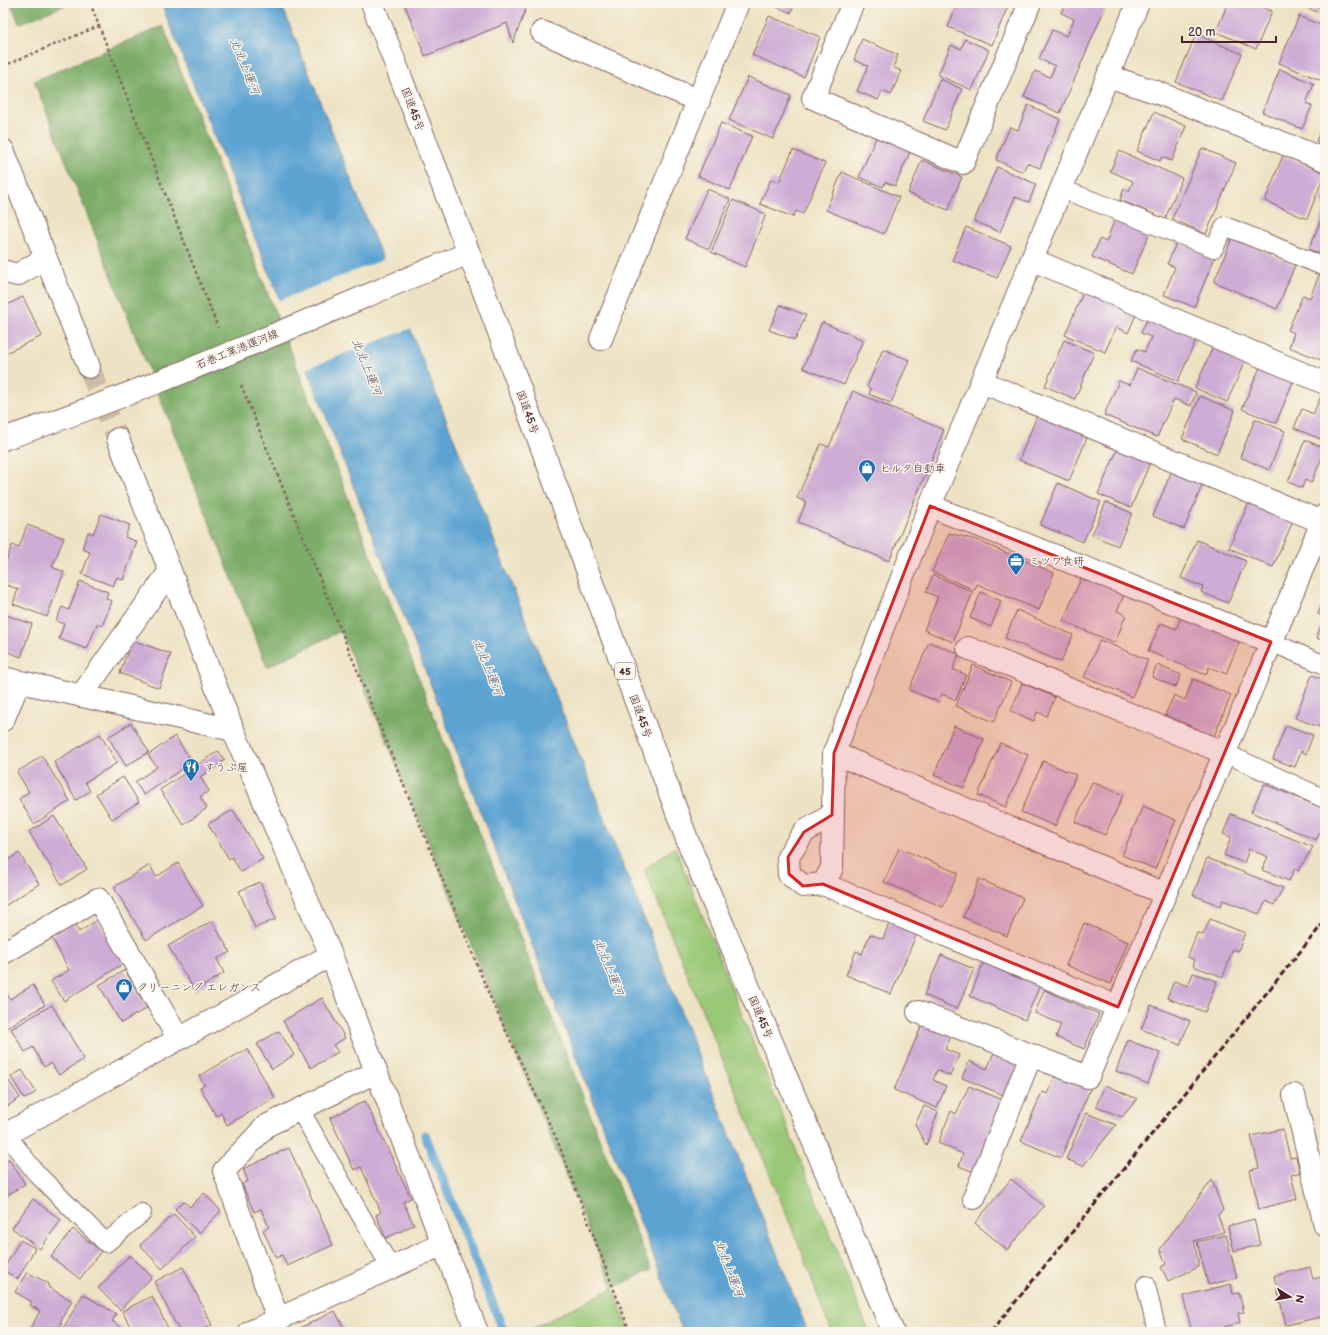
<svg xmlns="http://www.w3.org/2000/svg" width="1328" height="1335" viewBox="0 0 1328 1335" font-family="'Balsamiq Sans','Klee One',sans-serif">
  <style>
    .green { fill: #9ac876; stroke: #727450 }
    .forest { fill: #7bac67; stroke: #626649 }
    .water { fill: #5ca3d2; stroke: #53617e }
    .pier { fill: #ede2c3 }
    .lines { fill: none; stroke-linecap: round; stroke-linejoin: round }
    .stream { stroke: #5ca3d2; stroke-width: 9 }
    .building { fill: #cdacd5 }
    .street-tunnel { stroke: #ccbba5; stroke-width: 22; stroke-dasharray: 22 11; stroke-linecap: butt }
    .lane-casing { stroke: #836360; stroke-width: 20 }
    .street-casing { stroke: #836360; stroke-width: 24 }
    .secondary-casing { stroke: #836360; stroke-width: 24 }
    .highway-casing { stroke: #836360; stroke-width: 24 }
    .path { stroke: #836360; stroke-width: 2.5; stroke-dasharray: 3 3; stroke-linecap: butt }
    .lane { stroke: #fff; stroke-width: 18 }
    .street { stroke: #fff; stroke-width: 22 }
    .secondary { stroke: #fff; stroke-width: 22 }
    .highway { stroke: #fff; stroke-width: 22 }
    .rail { stroke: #4a1f2b; stroke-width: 3; stroke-dasharray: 6 3; stroke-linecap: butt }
    .marked { fill: #d62828; fill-opacity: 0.2; stroke: #d62828; stroke-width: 3; stroke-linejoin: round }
    .labels { text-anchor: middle; stroke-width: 3; stroke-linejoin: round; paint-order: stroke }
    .shield { fill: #fbf7ec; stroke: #7f6065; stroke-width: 1 }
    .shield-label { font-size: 10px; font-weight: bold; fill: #4a1f2b }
    .street-label { font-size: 11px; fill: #4a1f2b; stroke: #fbf7ec }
    .poi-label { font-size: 11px; fill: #4a1f2b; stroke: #fbf7ec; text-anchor: start }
    .water-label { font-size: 12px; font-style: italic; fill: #51546e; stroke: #fbf7ec }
  </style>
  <rect width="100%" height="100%" fill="#fbf7ec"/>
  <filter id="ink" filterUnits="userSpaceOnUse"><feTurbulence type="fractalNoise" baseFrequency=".025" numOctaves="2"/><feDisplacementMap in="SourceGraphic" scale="8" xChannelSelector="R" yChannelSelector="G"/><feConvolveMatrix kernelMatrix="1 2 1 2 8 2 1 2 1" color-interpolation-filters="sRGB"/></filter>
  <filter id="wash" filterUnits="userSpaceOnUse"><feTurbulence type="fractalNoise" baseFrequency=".012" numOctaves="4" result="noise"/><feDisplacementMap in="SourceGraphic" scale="16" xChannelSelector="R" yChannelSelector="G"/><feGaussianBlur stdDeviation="0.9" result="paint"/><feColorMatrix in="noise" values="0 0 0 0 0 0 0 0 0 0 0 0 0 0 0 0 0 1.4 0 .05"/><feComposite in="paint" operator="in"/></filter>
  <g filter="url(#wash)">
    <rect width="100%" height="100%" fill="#ede2c3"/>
    <path class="green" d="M 675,847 L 869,1332 L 831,1332 L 803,1255 L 644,869 Z
      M 613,1288 L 630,1332 L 525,1332 Z"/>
    <path class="forest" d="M 11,3 L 70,3 L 19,24 Z
      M 163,26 L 651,1270 L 613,1288 L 341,631 L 267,667 L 34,81 Z"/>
    <path class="water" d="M 161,3 L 281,3 L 808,1332 L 683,1332 L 319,398 Z"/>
    <path class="pier" d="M 385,259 L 412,328 L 305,369 L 278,301 Z"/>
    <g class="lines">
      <path class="stream" d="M 425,1135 L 504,1332"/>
    </g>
    <g id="blocks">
      <path class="building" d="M 404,3 L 528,3 L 513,43 L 507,23 L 425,56 Z
        M 768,3 L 795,3 L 791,13 Z
        M 958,3 L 1009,3 L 992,45 L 948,27 Z
        M 1065,3 L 1107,3 L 1060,113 L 1024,97 L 1035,71 L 1050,77 L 1055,66 L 1039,59 L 1052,30 L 1067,36 L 1074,19 L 1061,13 Z
        M 1228,3 L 1252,3 L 1272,11 L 1256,49 L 1216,32 Z
        M 1307,3 L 1325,3 L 1325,15 L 1305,7 Z
        M 769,16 L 820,37 L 804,77 L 752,55 Z
        M 1299,16 L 1325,27 L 1325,82 L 1279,63 Z
        M 1196,34 L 1242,54 L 1222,101 L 1176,82 Z
        M 862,39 L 898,55 L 893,67 L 901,71 L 891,95 L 882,91 L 878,100 L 857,91 L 868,66 L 854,60 Z
        M 965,39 L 989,50 L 972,90 L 938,75 L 951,45 L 961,49 Z
        M 1280,69 L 1314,84 L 1306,103 L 1312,106 L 1302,129 L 1262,112 Z
        M 748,77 L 791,95 L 773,139 L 729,120 Z
        M 940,79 L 962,89 L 945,130 L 923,121 Z
        M 1028,105 L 1060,119 L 1040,168 L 1027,163 L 1023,172 L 996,160 L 1010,127 L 1018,130 Z
        M 1154,112 L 1186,126 L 1172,161 L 1162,157 L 1160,161 L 1137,151 Z
        M 1325,120 L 1325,144 L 1316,141 Z
        M 721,123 L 752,136 L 730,190 L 698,176 Z
        M 879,131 L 913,145 L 895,186 L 885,182 L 883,187 L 859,177 Z
        M 1202,148 L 1236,163 L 1206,234 L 1172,219 Z
        M 793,150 L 825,163 L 803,214 L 796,211 L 793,217 L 760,204 L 771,179 L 779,182 Z
        M 1119,151 L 1182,178 L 1165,219 L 1120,200 L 1124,189 L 1129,191 L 1133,181 L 1110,171 Z
        M 1283,155 L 1325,173 L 1307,219 L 1265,201 Z
        M 922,160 L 962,177 L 948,210 L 908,193 Z
        M 997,167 L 1036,184 L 1029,202 L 1015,197 L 1000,232 L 974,221 Z
        M 842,172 L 899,197 L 884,234 L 826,210 Z
        M 707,189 L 730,199 L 709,249 L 685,239 Z
        M 1325,192 L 1325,205 L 1320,203 Z
        M 733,200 L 766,214 L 745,267 L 711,252 Z
        M 1325,210 L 1325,256 L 1309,249 Z
        M 1116,216 L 1151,230 L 1132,274 L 1092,257 L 1100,239 L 1106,242 Z
        M 966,227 L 1011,246 L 997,278 L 952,260 Z
        M 1232,238 L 1295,265 L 1277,309 L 1214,282 Z
        M 1177,241 L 1215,257 L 1194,307 L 1164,295 L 1175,267 L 1167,264 Z
        M 1319,275 L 1325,277 L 1325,351 L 1321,360 L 1289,347 L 1294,333 L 1288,330 L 1303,295 L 1310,298 Z
        M 1085,288 L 1138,310 L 1128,333 L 1116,327 L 1105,352 L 1065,335 Z
        M 23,297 L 42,336 L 6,353 L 3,347 L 3,307 Z
        M 780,305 L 806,315 L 795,340 L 769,330 Z
        M 1149,315 L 1198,335 L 1178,381 L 1131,361 L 1137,349 L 1145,352 L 1151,337 L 1141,333 Z
        M 822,322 L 863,340 L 844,385 L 803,368 Z
        M 1064,340 L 1094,353 L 1075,399 L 1045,386 Z
        M 1215,342 L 1247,356 L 1227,402 L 1195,388 Z
        M 883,349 L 909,360 L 891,403 L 869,394 L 871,389 L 867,387 Z
        M 1261,365 L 1294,379 L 1276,423 L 1242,409 Z
        M 1137,368 L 1196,392 L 1191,406 L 1174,399 L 1157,437 L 1104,415 L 1119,381 L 1130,385 Z
        M 853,391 L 944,430 L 889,561 L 798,522 L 806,502 L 797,498 L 821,444 L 829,447 Z
        M 1323,392 L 1325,393 L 1325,441 L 1294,428 L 1302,409 L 1313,414 Z
        M 1200,396 L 1235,411 L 1217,454 L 1182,439 Z
        M 1039,411 L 1089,433 L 1069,481 L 1019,460 Z
        M 1255,419 L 1285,431 L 1269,470 L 1240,457 Z
        M 1305,440 L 1325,448 L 1325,451 L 1311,483 L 1305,480 L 1302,488 L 1288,482 Z
        M 1119,446 L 1151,460 L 1131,508 L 1098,494 Z
        M 1173,468 L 1204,481 L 1184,529 L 1153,516 Z
        M 1058,483 L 1101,502 L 1083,542 L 1040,525 Z
        M 1106,502 L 1132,513 L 1118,546 L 1092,535 Z
        M 1249,502 L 1293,521 L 1273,567 L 1229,548 Z
        M 101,514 L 130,525 L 125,537 L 137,542 L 123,580 L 117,577 L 113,586 L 82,574 L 90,552 L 82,549 L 88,532 L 93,534 Z
        M 27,525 L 64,538 L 52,567 L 64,572 L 47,617 L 13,604 L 18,589 L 3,584 L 3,569 L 12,545 L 19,548 Z
        M 949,533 L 976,540 L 1054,573 L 1039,610 L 977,584 L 975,590 L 932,572 Z
        M 1197,540 L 1246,561 L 1228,603 L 1201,592 L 1203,587 L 1181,578 Z
        M 933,575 L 973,592 L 953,642 L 924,630 L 938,597 L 926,592 Z
        M 1082,576 L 1124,595 L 1117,611 L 1126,615 L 1115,643 L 1063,621 Z
        M 80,581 L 108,592 L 106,599 L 112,601 L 102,626 L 97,624 L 87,649 L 59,639 L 64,624 L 56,621 L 62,607 L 69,610 Z
        M 981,592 L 1001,601 L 991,627 L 970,618 Z
        M 1325,598 L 1325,641 L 1316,638 L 1325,617 L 1318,614 Z
        M 1017,610 L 1073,635 L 1061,662 L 1005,638 Z
        M 3,614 L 32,624 L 21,657 L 3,650 Z
        M 1182,616 L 1240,640 L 1226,674 L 1209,667 L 1206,675 L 1148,651 L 1161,623 L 1176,629 Z
        M 132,640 L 171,654 L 159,688 L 120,673 Z
        M 1100,640 L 1148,660 L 1132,697 L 1084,677 Z
        M 929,642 L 959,654 L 953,669 L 966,675 L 956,700 L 942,694 L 939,702 L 909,690 Z
        M 973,665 L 1011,682 L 994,722 L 956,706 Z
        M 1157,665 L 1181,675 L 1176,687 L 1152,677 Z
        M 1312,675 L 1325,680 L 1325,729 L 1295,718 Z
        M 1193,679 L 1231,695 L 1214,736 L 1165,715 L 1174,695 L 1185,700 Z
        M 1022,683 L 1055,697 L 1047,716 L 1037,712 L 1034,721 L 1011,711 Z
        M 131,723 L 149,752 L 126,766 L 108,737 Z
        M 1286,725 L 1313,735 L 1306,754 L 1301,751 L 1295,767 L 1273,759 Z
        M 954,726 L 984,739 L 964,788 L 934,775 Z
        M 100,734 L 117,763 L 85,782 L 90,791 L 76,800 L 54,762 Z
        M 175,736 L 192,762 L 144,795 L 135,782 L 157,767 L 148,755 Z
        M 1000,743 L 1028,755 L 1006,807 L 978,795 Z
        M 218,751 L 225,760 L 200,777 L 209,791 L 200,797 L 207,808 L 184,825 L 160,790 Z
        M 42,756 L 70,801 L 34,824 L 19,799 L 29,792 L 17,772 Z
        M 1043,761 L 1076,775 L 1055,826 L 1021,812 Z
        M 123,777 L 139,802 L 112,819 L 96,794 Z
        M 1092,782 L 1123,795 L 1105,835 L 1075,822 Z
        M 1264,784 L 1325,809 L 1325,823 L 1316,840 L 1251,812 Z
        M 1143,806 L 1176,820 L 1155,869 L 1122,855 Z
        M 233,810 L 263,859 L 241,872 L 232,857 L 229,859 L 208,824 Z
        M 1231,814 L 1313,847 L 1298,871 L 1295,868 L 1289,881 L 1262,870 L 1268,857 L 1249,849 L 1244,863 L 1224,855 L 1231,837 L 1223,834 Z
        M 54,816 L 87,869 L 62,885 L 29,832 Z
        M 899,848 L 958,873 L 943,907 L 884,882 Z
        M 19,853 L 39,884 L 3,907 L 3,863 Z
        M 1207,858 L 1283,888 L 1274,905 L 1266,901 L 1259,914 L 1223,900 L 1221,906 L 1193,895 Z
        M 178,863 L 203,906 L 146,940 L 114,887 L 150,865 L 156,877 Z
        M 979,879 L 1023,898 L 1007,936 L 963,917 Z
        M 260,882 L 276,919 L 255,928 L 239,891 Z
        M 1210,919 L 1245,933 L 1238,951 L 1233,949 L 1223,977 L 1193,966 L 1195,960 L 1188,957 L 1197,933 L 1203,935 Z
        M 97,920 L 124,963 L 64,1001 L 51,981 L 69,970 L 51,936 L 73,922 L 79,932 Z
        M 212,921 L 230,952 L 217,959 L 224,973 L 195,991 L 168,946 Z
        M 890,921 L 917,933 L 891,994 L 846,975 L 856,951 L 862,954 L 870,934 L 883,939 Z
        M 1084,923 L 1128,942 L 1111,984 L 1066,965 Z
        M 941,955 L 974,969 L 957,1009 L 924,995 Z
        M 985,959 L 1041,983 L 1025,1020 L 970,996 Z
        M 125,970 L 147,1008 L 121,1023 L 99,985 Z
        M 1193,973 L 1217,981 L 1205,1012 L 1167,998 L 1174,981 L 1188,986 Z
        M 33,985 L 45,1005 L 3,1030 L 3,988 L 10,999 Z
        M 1044,990 L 1099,1014 L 1084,1049 L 1056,1037 L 1061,1024 L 1035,1013 Z
        M 322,998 L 345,1038 L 333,1045 L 338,1052 L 311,1068 L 283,1021 Z
        M 52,1005 L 84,1059 L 59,1075 L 51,1063 L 44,1067 L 33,1047 L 25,1052 L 11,1029 Z
        M 1151,1005 L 1190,1021 L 1180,1045 L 1141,1029 Z
        M 924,1020 L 953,1033 L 945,1049 L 959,1055 L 950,1076 L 937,1070 L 933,1080 L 946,1086 L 937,1108 L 894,1090 Z
        M 279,1031 L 294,1055 L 272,1069 L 257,1044 Z
        M 1128,1040 L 1160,1053 L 1148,1084 L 1116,1071 Z
        M 247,1049 L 275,1098 L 227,1125 L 221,1113 L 216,1116 L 200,1087 L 205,1085 L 199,1076 Z
        M 995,1050 L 1021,1061 L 1006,1096 L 962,1078 L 969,1061 L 987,1069 Z
        M 1325,1065 L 1325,1076 L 1324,1076 L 1322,1066 Z
        M 22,1070 L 36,1092 L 25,1099 L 11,1077 Z
        M 3,1072 L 20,1098 L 3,1109 Z
        M 1057,1072 L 1091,1087 L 1061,1158 L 1021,1141 L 1042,1092 L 1047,1094 Z
        M 1105,1085 L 1137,1099 L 1122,1117 L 1096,1106 Z
        M 969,1086 L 1003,1100 L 974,1172 L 959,1166 L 963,1154 L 938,1143 L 951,1111 L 956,1114 Z
        M 365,1101 L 411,1198 L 403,1202 L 414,1225 L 386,1238 L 376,1215 L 381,1212 L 361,1167 L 354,1170 L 330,1118 Z
        M 924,1106 L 938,1112 L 926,1145 L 915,1125 Z
        M 1086,1113 L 1116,1125 L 1083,1166 L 1066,1159 Z
        M 1283,1129 L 1290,1158 L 1296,1157 L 1300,1172 L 1291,1175 L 1297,1199 L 1259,1209 L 1250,1170 L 1259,1168 L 1251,1136 Z
        M 289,1148 L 333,1245 L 287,1266 L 282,1255 L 276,1258 L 263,1230 L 269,1227 L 261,1209 L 254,1212 L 242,1184 L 248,1181 L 243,1169 Z
        M 9,1159 L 25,1184 L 3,1198 L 3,1163 Z
        M 1011,1179 L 1044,1206 L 1007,1250 L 975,1223 Z
        M 1212,1180 L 1223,1210 L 1218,1215 L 1224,1232 L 1194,1241 L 1199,1267 L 1168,1281 L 1161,1267 L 1166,1264 L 1160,1249 Z
        M 204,1193 L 221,1211 L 199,1233 L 175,1209 L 183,1201 L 190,1207 Z
        M 33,1199 L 61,1220 L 40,1249 L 12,1228 Z
        M 174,1214 L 195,1237 L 162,1269 L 140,1245 Z
        M 1254,1219 L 1260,1245 L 1234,1251 L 1228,1226 Z
        M 73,1229 L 101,1251 L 80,1279 L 51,1257 Z
        M 1226,1235 L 1237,1278 L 1208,1285 L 1197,1242 Z
        M 20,1240 L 35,1248 L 18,1279 L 3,1270 Z
        M 130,1255 L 152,1277 L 120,1310 L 98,1288 Z
        M 183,1267 L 212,1325 L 198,1332 L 180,1332 L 154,1282 Z
        M 1310,1267 L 1313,1279 L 1325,1276 L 1325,1316 L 1286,1325 L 1274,1276 Z
        M 27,1272 L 49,1284 L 48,1287 L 72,1301 L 60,1322 L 62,1323 L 56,1332 L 29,1331 L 40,1311 L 30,1305 L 32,1302 L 15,1292 Z
        M 1231,1284 L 1233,1294 L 1239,1293 L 1244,1312 L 1238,1313 L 1240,1323 L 1224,1327 L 1225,1332 L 1192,1332 L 1183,1296 Z
        M 83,1294 L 116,1314 L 112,1321 L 128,1332 L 61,1332 Z
        M 152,1296 L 170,1332 L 133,1332 L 122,1311 Z
        M 335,1311 L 346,1332 L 292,1332 Z
        M 1325,1327 L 1325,1332 L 1305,1332 L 1304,1331 Z"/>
    </g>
  </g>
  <g filter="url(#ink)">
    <use href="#blocks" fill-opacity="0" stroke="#836360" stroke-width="1"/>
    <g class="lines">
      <path class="street-tunnel" d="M 89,367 L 118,439"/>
      <defs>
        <path id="lane" d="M 1062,189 L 1214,248 L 1225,226 L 1325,267
          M 1271,642 L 1325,665
          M 1225,753 L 1325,799
          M 300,1110 L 391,1268
          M 6,1134 L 36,1173 L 106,1243 L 142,1213
          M 1146,1285 L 1157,1332"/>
        <path id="street" d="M 853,3 L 813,98 L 963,163 L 1030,3
          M 542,32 L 699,101
          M 1108,76 L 1156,92 L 1325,160
          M 3,150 L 89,367
          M 1033,260 L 1325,383
          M 3,271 L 17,275 L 46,258
          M 601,339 L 738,3
          M 982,382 L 1322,522
          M 118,439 L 233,730 L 331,955 L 477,1332
          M 930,506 L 1271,642
          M 968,648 L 1225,753
          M 3,678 L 233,730
          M 81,696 L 170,571
          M 3,720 L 19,682
          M 834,753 L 1165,894
          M 832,815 L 804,832 L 788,857 L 789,874 L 803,886 L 823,884 L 832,868 L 834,753 L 930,506 L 1138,3
          M 823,884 L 1118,1007
          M 3,953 L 98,899 L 178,1038
          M 918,1012 L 1088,1077 L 1325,515
          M 1294,1095 L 1325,1225
          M 3,1136 L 331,955
          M 974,1198 L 1031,1055
          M 278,1319 L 224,1171 L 266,1126 L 376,1072
          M 250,1332 L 443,1244"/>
        <path id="secondary" d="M 3,439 C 161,386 314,317 469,253"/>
        <path id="highway" d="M 372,3 L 487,300 L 688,842 L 893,1332"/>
      </defs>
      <use href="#lane" class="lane-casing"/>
      <use href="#street" class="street-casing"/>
      <use href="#secondary" class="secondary-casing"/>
      <use href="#highway" class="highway-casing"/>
      <path class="path" d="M 90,3 L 218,328
        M 3,66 L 99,26
        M 241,385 L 491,999 L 558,1142 L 630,1332"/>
      <use href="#lane" class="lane"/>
      <use href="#street" class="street"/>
      <use href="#secondary" class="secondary"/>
      <use href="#highway" class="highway"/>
      <path class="rail" d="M 991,1332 L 1325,921"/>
    </g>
  </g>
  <path class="marked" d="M 930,506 L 1271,642 L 1118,1007 L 823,884 L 803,886 L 789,874 L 788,857 L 804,832 L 832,815 L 834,753 Z"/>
  <defs>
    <symbol id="shop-pin" viewBox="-11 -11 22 30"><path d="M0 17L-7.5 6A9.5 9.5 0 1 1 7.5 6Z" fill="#1f6fb2" stroke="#fbf7ec"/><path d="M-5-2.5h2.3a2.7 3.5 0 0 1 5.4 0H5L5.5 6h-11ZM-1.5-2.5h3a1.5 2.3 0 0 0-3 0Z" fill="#fff"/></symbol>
    <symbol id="office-pin" viewBox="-11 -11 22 30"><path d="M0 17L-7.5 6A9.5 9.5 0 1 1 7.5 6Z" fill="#1f6fb2" stroke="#fbf7ec"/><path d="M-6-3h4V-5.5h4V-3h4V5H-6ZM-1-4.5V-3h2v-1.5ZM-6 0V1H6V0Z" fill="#fff"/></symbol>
    <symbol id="restaurant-pin" viewBox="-11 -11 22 30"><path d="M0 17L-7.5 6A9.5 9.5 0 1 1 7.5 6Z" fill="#1f6fb2" stroke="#fbf7ec"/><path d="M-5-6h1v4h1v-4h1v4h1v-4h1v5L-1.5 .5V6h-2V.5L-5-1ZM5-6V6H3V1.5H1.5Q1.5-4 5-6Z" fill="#fff"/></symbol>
  </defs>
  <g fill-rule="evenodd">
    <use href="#shop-pin" x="857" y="458" width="20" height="27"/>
    <use href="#office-pin" x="1006" y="551" width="20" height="27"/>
    <use href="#restaurant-pin" x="181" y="757" width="20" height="27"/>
    <use href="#shop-pin" x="114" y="977" width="20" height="27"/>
  </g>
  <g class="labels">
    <rect class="shield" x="615" y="663" width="20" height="16" rx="3"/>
    <g class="shield-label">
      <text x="625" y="675">45</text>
    </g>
    <g class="street-label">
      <text transform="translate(413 109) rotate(69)" y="4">国道45号</text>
      <text transform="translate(237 349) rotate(-22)" y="4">石巻工業港運河線</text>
      <text transform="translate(528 412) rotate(70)" y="4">国道45号</text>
      <text transform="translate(641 716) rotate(70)" y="4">国道45号</text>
      <text transform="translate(761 1017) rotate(67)" y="4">国道45号</text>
    </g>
    <g class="poi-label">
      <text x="880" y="472">ヒルタ自動車</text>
      <text x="1029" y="565">ミツワ食研</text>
      <text x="204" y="771">すうぷ屋</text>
      <text x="137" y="991">クリーニング エレガンス</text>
    </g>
    <g class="water-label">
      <text transform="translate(245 66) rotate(68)" y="4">北北上運河</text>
      <text transform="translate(367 367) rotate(68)" y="4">北北上運河</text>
      <text transform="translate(488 667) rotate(68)" y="4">北北上運河</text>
      <text transform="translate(609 967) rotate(68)" y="4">北北上運河</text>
      <text transform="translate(729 1268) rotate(69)" y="4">北北上運河</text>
    </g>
  </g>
  <rect width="1328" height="1335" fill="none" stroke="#fbf7ec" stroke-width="16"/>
  <g transform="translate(1290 1297) rotate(101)" stroke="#fbf7ec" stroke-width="3" paint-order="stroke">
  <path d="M0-3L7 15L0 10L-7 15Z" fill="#4a1f2b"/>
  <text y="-6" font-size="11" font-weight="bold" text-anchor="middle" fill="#4a1f2b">N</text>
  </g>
  <path d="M1182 36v6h94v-6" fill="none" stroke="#4a1f2b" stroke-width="2"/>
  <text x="1188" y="36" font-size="12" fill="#4a1f2b" stroke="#fbf7ec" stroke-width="3" paint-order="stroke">20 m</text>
</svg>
